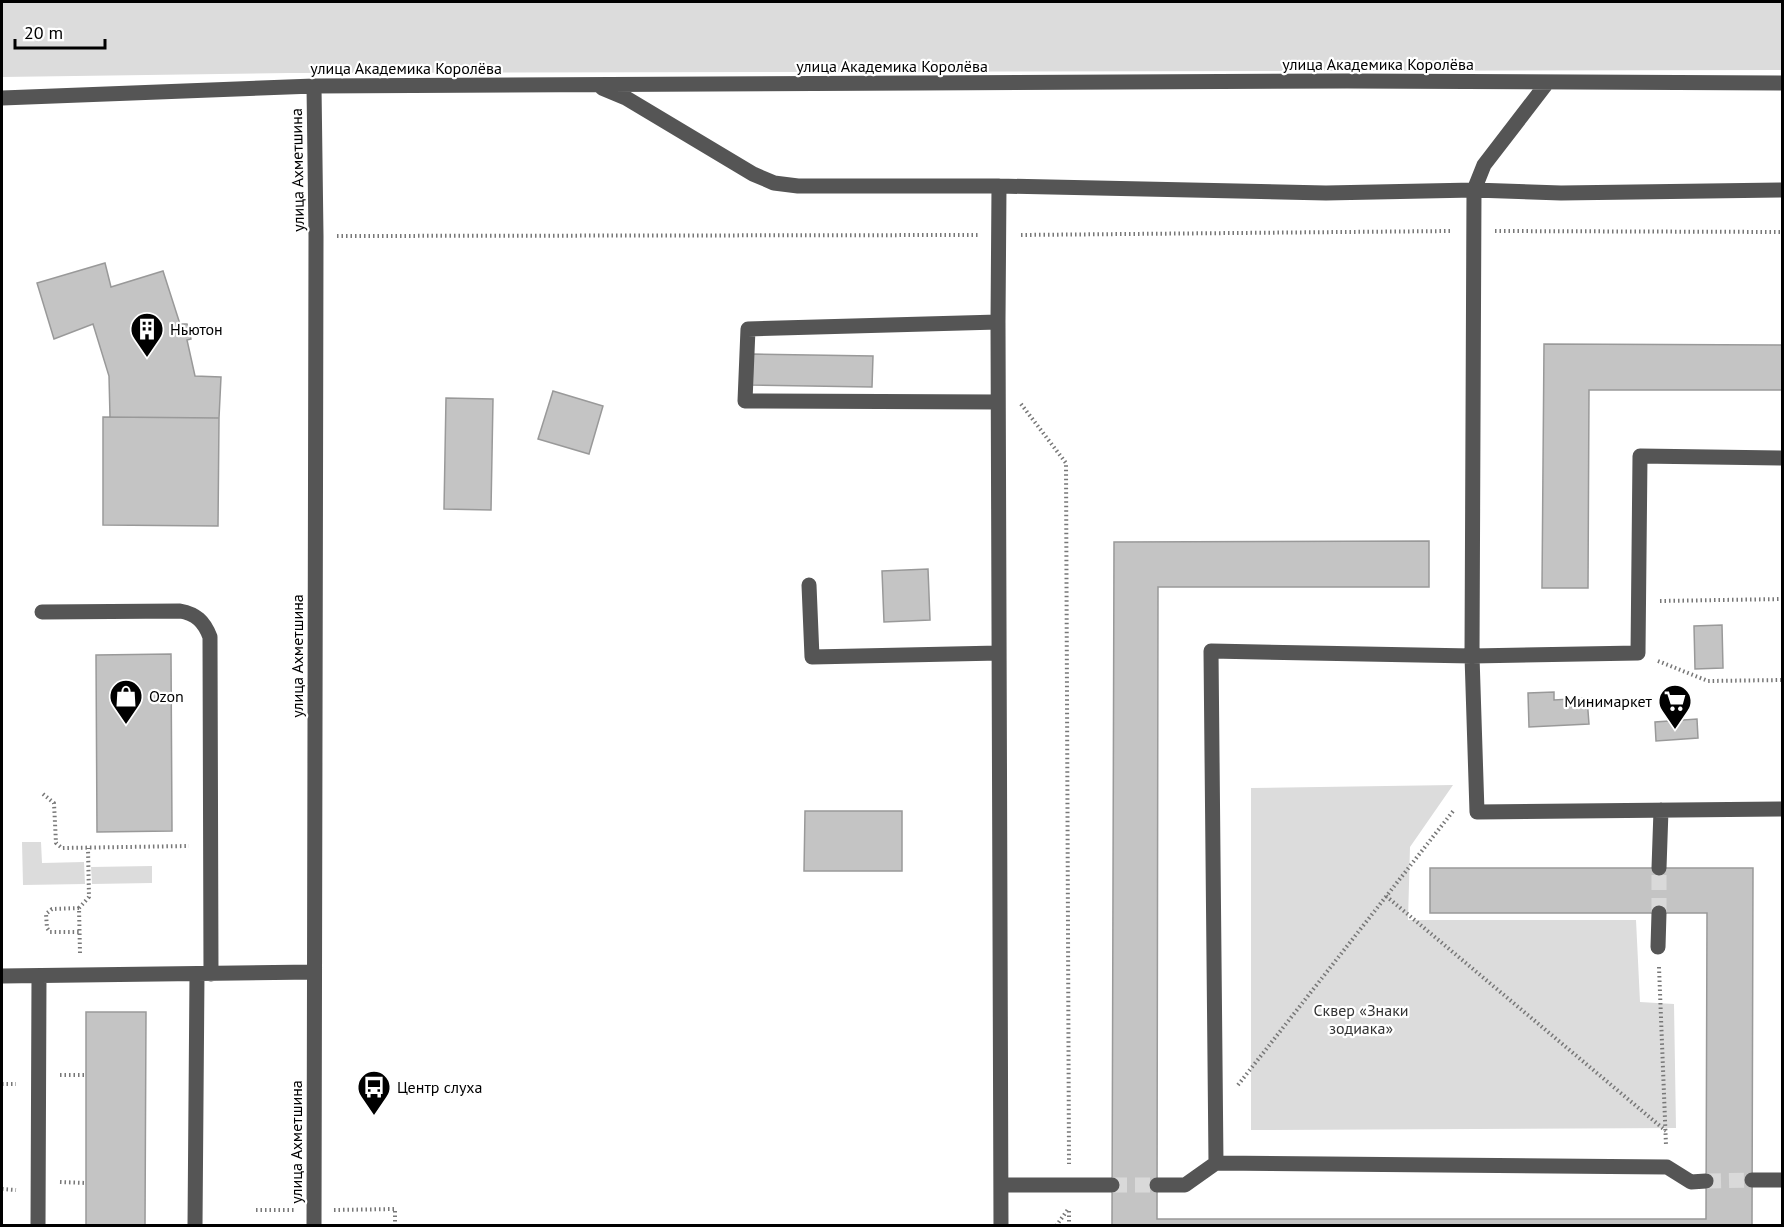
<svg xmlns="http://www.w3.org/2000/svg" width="1784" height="1227" viewBox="0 0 1784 1227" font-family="'PT Sans',sans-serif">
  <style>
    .green { fill: #dcdcdc }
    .building { fill: #c4c4c4; stroke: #999; stroke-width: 1.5 }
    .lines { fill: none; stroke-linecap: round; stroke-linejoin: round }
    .minor-tunnel { stroke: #d9d9d9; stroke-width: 15; stroke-dasharray: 15 8; stroke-linecap: butt }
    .path { stroke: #777; stroke-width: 4; stroke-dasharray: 1.5 3; stroke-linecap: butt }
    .minor { stroke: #555; stroke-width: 15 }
    .labels { text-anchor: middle; stroke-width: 4.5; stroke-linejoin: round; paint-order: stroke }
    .street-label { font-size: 16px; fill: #000; stroke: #fff }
    .poi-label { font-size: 16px; fill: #000; stroke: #fff; text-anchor: start }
    .park-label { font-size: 16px; fill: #333; stroke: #fff }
  </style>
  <rect width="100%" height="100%" fill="#fff"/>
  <path class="green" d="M 2,2 L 1782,2 L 1782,70 L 289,73 L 2,77 Z
    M 1453,785 L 1410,847 L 1408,920 L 1636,920 L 1640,1002 L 1674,1004 L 1676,1128 L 1251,1130 L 1251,788 Z
    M 22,842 L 41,842 L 42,863 L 84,862 L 85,884 L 23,885 Z
    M 152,866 L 152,883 L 92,884 L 91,867 Z"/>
  <path class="building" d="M 105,263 L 111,287 L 163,271 L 180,324 L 187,324 L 191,339 L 187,340 L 195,376 L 221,377 L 219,418 L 110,417 L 109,376 L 93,324 L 54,339 L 37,283 Z
    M 1544,344 L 1782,345 L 1782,390 L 1589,390 L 1588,588 L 1542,588 Z
    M 753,354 L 873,356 L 872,387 L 752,385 Z
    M 553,391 L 603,406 L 589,454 L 538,439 Z
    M 446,398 L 493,399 L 491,510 L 444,509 Z
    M 103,417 L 219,418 L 218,526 L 103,525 Z
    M 1429,541 L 1429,587 L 1158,587 L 1157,1219 L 1706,1219 L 1707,913 L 1430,913 L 1430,868 L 1753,868 L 1752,1226 L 1112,1226 L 1114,542 Z
    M 928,569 L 930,620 L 884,622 L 882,571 Z
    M 1722,625 L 1723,668 L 1695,669 L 1694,626 Z
    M 171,654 L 172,831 L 97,832 L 96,655 Z
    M 1554,692 L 1554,700 L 1587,698 L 1589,724 L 1529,727 L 1528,693 Z
    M 1697,719 L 1698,738 L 1656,741 L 1655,722 Z
    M 805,811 L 902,811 L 902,871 L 804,871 Z
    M 86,1012 L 146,1012 L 145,1226 L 86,1226 Z"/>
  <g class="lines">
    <path class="minor-tunnel" d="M 1659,913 L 1659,868
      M 1706,1181 L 1752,1180
      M 1112,1185 L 1157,1185"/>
    <path class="path" d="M 1495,231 L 1782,232
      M 1021,235 L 1452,231
      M 337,236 L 978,235
      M 1021,404 L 1066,463 L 1069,1164
      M 1660,601 L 1782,599
      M 1658,661 L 1708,681 L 1782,680
      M 43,794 L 54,803 L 56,843 L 62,848 L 189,846
      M 1386,896 L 1666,1131
      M 79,908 L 52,909 L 46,914 L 47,928 L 50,932 L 80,932
      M 80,953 L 79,908 L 89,897 L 88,848
      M 1659,967 L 1666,1145
      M 60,1075 L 86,1075
      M 2,1084 L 16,1084
      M 1238,1085 L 1454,810
      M 60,1182 L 86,1183
      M 2,1189 L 16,1190
      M 256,1210 L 294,1210
      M 334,1210 L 395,1209 L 395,1226
      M 1056,1226 L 1069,1208
      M 1069,1226 L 1069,1208"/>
    <path class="minor" d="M 1547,83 L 1484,165 L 1474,190 L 1472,656 L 1477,812 L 1782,809
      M 602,88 L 626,98 L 753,174 L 774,183 L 798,186 L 999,186 L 1326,193 L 1474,190 L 1561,193 L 1782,190
      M 2,98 L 314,86 L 1347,81 L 1782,83
      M 999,186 L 998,322 L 1001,1226
      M 998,322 L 748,329 L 745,401 L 998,402
      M 809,585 L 812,657 L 999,653
      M 42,612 L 180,611 C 196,614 204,621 210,637 L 211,974
      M 1659,868 L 1661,810
      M 1658,947 L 1659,913
      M 2,976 L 314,972
      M 1752,1180 L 1782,1180
      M 1706,1181 L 1691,1182 L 1667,1167 L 1216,1163 L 1211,651 L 1472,656 L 1638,653 L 1640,456 L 1782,458
      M 1001,1185 L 1112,1185
      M 1157,1185 L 1185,1185 L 1216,1163
      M 38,1226 L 39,976
      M 195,1226 L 197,974
      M 314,1226 L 316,236 L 314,86"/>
  </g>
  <defs>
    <symbol id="building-pin" viewBox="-11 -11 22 30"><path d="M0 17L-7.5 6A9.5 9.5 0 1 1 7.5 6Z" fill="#000" stroke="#fff"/><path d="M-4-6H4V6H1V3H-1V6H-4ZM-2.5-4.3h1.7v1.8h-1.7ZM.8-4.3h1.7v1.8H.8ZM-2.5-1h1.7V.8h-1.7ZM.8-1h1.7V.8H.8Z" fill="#fff"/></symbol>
    <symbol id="shop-pin" viewBox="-11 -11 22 30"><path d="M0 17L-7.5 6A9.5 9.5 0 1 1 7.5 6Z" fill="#000" stroke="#fff"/><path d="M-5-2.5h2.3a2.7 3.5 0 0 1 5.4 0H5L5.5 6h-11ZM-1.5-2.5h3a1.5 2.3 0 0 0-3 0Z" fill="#fff"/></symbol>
    <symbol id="supermarket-pin" viewBox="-11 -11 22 30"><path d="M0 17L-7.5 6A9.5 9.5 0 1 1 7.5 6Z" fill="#000" stroke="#fff"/><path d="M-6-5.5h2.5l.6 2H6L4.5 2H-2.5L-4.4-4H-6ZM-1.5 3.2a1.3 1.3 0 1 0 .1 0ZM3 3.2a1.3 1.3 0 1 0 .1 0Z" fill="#fff"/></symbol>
    <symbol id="bus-pin" viewBox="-11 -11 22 30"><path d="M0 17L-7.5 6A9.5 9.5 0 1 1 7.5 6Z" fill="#000" stroke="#fff"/><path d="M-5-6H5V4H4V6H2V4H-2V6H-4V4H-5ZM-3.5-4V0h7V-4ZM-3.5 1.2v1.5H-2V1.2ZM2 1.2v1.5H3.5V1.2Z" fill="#fff"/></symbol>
  </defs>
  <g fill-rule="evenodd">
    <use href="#building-pin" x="128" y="310" width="38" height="52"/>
    <use href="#shop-pin" x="107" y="677" width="38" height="52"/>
    <use href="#supermarket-pin" x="1656" y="682" width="38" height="52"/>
    <use href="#bus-pin" x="355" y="1068" width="38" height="52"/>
  </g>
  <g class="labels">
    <g class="street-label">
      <text x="1378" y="70">улица Академика Королёва</text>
      <text x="892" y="72">улица Академика Королёва</text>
      <text x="406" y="74">улица Академика Королёва</text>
      <text transform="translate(297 170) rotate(-91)" y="6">улица Ахметшина</text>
      <text transform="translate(297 656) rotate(-90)" y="6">улица Ахметшина</text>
      <text transform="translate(296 1142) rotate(-90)" y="6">улица Ахметшина</text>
    </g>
    <g class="poi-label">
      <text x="170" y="335">Ньютон</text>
      <text x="149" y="702">Ozon</text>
      <text x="1652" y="707" text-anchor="end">Минимаркет</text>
      <text x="397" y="1093">Центр слуха</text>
    </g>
    <g class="park-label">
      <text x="1361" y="1016">Сквер «Знаки<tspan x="1361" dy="18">зодиака»</tspan></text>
    </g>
  </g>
  <rect width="1784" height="1227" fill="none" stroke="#000000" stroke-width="6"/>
  <path d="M15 39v9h90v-9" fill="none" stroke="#000000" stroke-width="3"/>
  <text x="24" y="39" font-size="18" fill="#000000" stroke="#ffffff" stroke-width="4.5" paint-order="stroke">20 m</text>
</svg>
